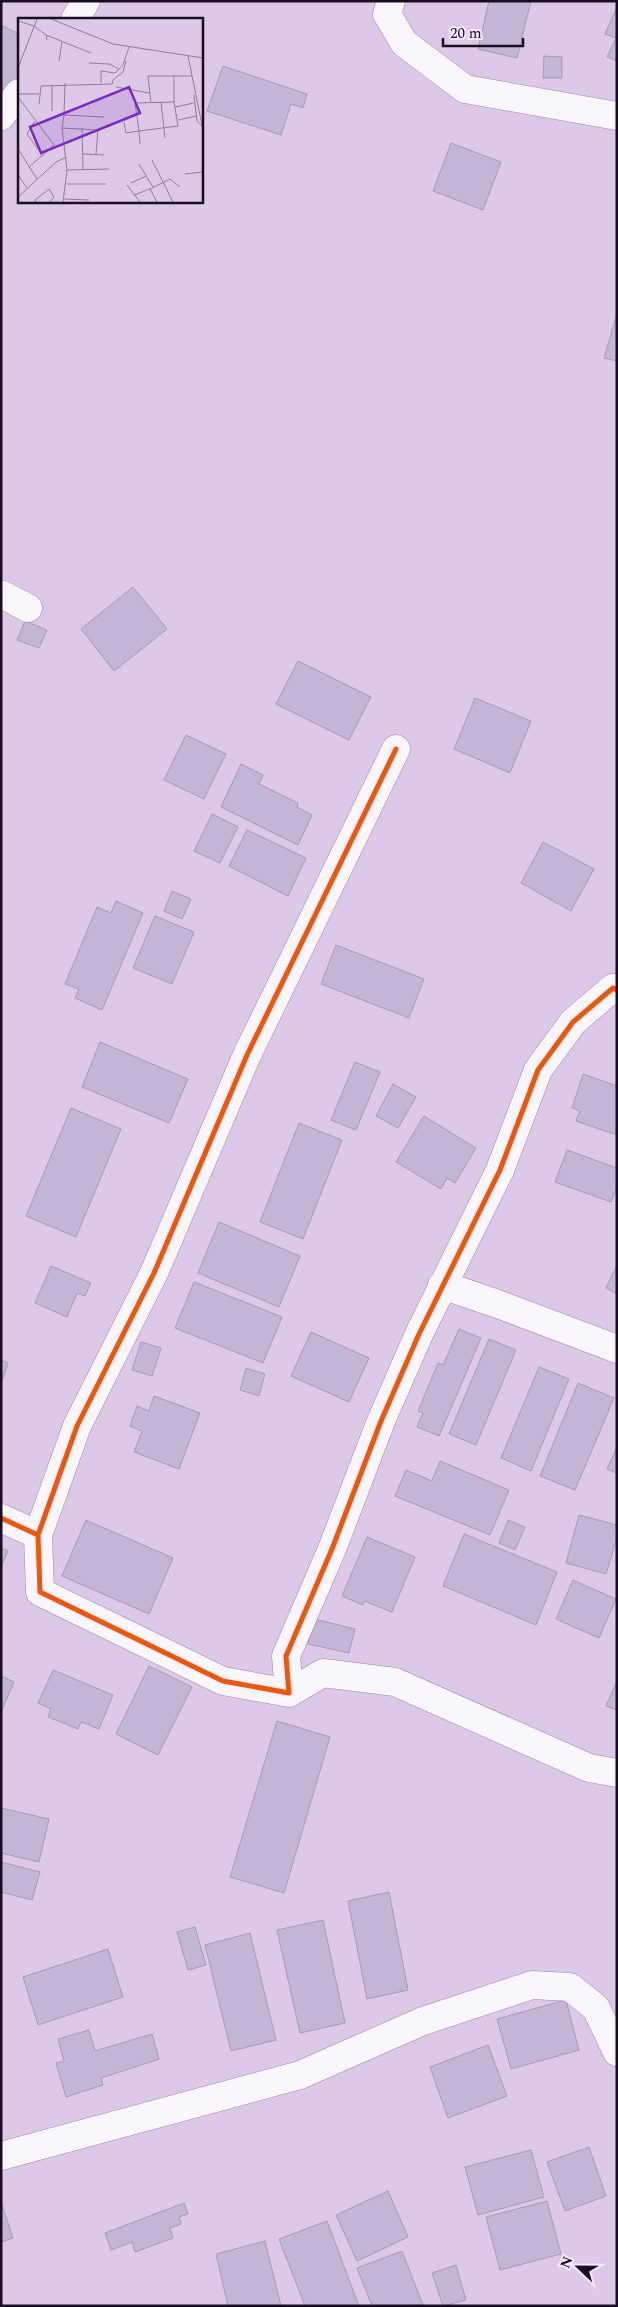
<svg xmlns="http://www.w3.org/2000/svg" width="618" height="2307" viewBox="0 0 618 2307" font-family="Spectral,serif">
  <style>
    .building { fill: #c4b4d6; stroke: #a69ab3 }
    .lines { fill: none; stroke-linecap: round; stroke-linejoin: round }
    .minor-casing { stroke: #9989a0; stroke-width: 29 }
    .minor { stroke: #faf7fc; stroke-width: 28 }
    .cycleway-casing { stroke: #f6e6fe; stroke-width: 8 }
    .cycleway { stroke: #e8590c; stroke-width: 5 }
    .inset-road { fill: none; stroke: #907d98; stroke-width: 1 }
    .view { fill: #7b2cbf; fill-opacity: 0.15; stroke: #7b2cbf; stroke-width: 2.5 }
    .inset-edge { fill: none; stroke: #1a0c21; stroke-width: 2.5 }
  </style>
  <rect width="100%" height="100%" fill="#dec8e8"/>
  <path class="building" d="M 489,1 L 531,1 L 517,58 L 478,49 Z
    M 617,7 L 617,61 L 607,57 L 616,38 L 605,34 Z
    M 1,25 L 19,34 L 19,80 L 11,95 L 1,90 Z
    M 544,56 L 562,57 L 562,78 L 543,78 Z
    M 223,66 L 307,94 L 303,108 L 291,104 L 281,135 L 207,111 Z
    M 451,143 L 501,162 L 483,210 L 433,191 Z
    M 617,314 L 617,361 L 604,358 Z
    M 133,587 L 167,629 L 114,671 L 81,629 Z
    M 25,621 L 47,630 L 39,648 L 17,640 Z
    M 298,661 L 371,697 L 349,740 L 276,704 Z
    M 475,698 L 531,721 L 510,773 L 454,749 Z
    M 186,735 L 226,754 L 204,799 L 164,780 Z
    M 241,764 L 263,775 L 259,784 L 298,803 L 297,807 L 312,815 L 298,845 L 221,807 Z
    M 212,814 L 238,827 L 220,863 L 194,851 Z
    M 247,830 L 306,858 L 288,896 L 229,866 Z
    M 543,842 L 594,869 L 571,911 L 521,883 Z
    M 172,891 L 191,899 L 182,919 L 164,911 Z
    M 116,901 L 143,913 L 102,1010 L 75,998 L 79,989 L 65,984 L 97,907 L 111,913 Z
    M 155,916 L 194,932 L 172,984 L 133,968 Z
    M 336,945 L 424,979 L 409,1018 L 321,984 Z
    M 100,1042 L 188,1079 L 169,1123 L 82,1087 Z
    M 355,1062 L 380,1072 L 356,1130 L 331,1120 Z
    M 583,1074 L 617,1086 L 617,1135 L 576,1121 L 580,1111 L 572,1108 Z
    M 393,1084 L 416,1097 L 398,1128 L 376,1116 Z
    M 71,1108 L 121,1129 L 76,1237 L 26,1216 Z
    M 424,1116 L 476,1148 L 455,1183 L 447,1178 L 441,1189 L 396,1162 Z
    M 299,1123 L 342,1140 L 303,1239 L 260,1222 Z
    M 567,1150 L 617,1168 L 617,1187 L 611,1202 L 555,1182 Z
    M 219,1222 L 300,1256 L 279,1307 L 198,1273 Z
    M 617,1265 L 617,1294 L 606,1288 Z
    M 51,1266 L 91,1283 L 85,1296 L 77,1293 L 67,1317 L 35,1303 Z
    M 194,1282 L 282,1317 L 263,1363 L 175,1328 Z
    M 459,1329 L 481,1338 L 439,1436 L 417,1427 L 423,1413 L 418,1411 L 438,1363 L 443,1365 Z
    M 311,1332 L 369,1358 L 349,1402 L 291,1376 Z
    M 489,1339 L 516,1350 L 476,1445 L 449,1434 Z
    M 141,1342 L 161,1348 L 152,1376 L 132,1370 Z
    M 1,1360 L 8,1363 L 1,1384 Z
    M 539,1367 L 569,1379 L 531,1471 L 501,1458 Z
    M 246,1368 L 265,1374 L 259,1396 L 240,1390 Z
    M 578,1383 L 614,1398 L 575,1490 L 540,1476 Z
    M 154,1396 L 200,1413 L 179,1469 L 134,1452 L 142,1431 L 130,1426 L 137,1406 L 149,1411 Z
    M 617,1447 L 617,1473 L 607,1469 Z
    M 440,1461 L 509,1490 L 490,1535 L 395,1496 L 406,1470 L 432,1481 Z
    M 579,1515 L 617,1525 L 617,1538 L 606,1574 L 566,1563 Z
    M 86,1520 L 173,1558 L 149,1614 L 62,1576 Z
    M 508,1520 L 525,1527 L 515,1550 L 499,1543 Z
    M 464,1534 L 557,1572 L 536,1625 L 443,1586 Z
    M 367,1537 L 415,1557 L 392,1612 L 364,1601 L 363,1605 L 342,1596 Z
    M 1,1548 L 8,1551 L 1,1567 Z
    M 573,1580 L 616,1599 L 599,1638 L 556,1619 Z
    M 314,1619 L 355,1629 L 349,1653 L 308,1644 Z
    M 149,1666 L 192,1687 L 158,1755 L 116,1734 Z
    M 53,1670 L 113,1695 L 99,1729 L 81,1722 L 78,1729 L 48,1717 L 51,1709 L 38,1703 Z
    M 1,1676 L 14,1682 L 1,1712 Z
    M 617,1681 L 617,1710 L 606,1706 Z
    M 277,1721 L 330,1737 L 284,1893 L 230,1877 Z
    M 1,1808 L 49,1819 L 39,1862 L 1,1853 Z
    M 1,1862 L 40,1872 L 32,1900 L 1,1892 Z
    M 389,1892 L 408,1990 L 367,1999 L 348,1901 Z
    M 323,1920 L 345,2023 L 300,2033 L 277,1930 Z
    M 195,1927 L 206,1965 L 188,1970 L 177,1932 Z
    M 250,1933 L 276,2040 L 231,2051 L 205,1945 Z
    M 108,1949 L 123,1997 L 38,2025 L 23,1977 Z
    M 566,2000 L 579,2050 L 511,2069 L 497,2019 Z
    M 89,2030 L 95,2051 L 152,2034 L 159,2059 L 101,2078 L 103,2085 L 66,2097 L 56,2063 L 64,2061 L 58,2039 Z
    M 488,2045 L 507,2096 L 448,2118 L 430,2067 Z
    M 589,2147 L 606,2196 L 565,2211 L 547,2162 Z
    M 531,2150 L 544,2197 L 478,2215 L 465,2167 Z
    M 388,2191 L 408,2237 L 357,2261 L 336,2215 Z
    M 547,2201 L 561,2254 L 500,2270 L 486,2217 Z
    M 1,2202 L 13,2238 L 1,2242 Z
    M 184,2203 L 188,2214 L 179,2217 L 181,2224 L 170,2228 L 173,2238 L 135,2252 L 132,2242 L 111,2250 L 105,2233 Z
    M 327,2221 L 359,2306 L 305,2306 L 279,2239 Z
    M 265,2241 L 281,2306 L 228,2306 L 216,2254 Z
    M 402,2251 L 423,2305 L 372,2306 L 357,2268 Z
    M 456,2265 L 466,2300 L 443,2306 L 432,2273 Z"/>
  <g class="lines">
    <defs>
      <path id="minor" d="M 391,1 L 387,14 L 404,43 L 465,89 L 617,116
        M 75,19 L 86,1
        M 1,116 L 19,93
        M 1,594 L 28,608
        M 442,1285 L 495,1303 L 617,1349
        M 1,1518 L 38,1535 L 77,1426 L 154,1273 L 247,1055 L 396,749
        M 38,1535 L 40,1592 L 223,1681 L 289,1693 L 286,1656 L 332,1549 L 381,1421 L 419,1334 L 500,1170 L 538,1070 L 573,1022 L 613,988 L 617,990
        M 289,1693 L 323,1673 L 395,1682 L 589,1768 L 617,1773
        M 1,2156 L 300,2075 L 423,2021 L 532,1985 L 570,1987 L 596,2008 L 617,2052"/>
    </defs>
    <use href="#minor" class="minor-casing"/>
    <use href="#minor" class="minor"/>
    <defs>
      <path id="cycleway" d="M 1,1518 L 38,1535 L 77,1426 L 154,1273 L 247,1055 L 396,749
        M 38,1535 L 40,1592 L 223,1681 L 289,1693 L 286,1656 L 332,1549 L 381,1421 L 419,1334 L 500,1170 L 538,1070 L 573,1022 L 613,988 L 617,990"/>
    </defs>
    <use href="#cycleway" class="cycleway-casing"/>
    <use href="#cycleway" class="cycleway"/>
  </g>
  <g transform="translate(18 18)">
    <rect width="185" height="185" fill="#dec8e8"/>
    <path class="inset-road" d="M 33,1 L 95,26 L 185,40M 0,3 L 16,8 L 28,17 L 29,22M 28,17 L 73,35M 170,38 L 185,112M 41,43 L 44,24M 71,45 L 91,46 L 101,51M 0,50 L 19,1M 47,65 L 46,97 L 86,99M 83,65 L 83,53 L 97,55 L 105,47 L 111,29M 34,67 L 34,93M 98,69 L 131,75M 0,76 L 21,76M 176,77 L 179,103 L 184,108M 0,79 L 36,127 L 11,149M 143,84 L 147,120M 133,85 L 130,58 L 174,58M 21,86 L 23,68 L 94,66 L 95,62 L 105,54 L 108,43M 157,89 L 176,85M 46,97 L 44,110 L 80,112 L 78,136M 160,102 L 178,98M 17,103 L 9,116 L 25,138M 106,104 L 108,115 L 121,113 L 117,85 L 156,84 L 156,58M 44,110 L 49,152 L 45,184M 64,110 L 65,151M 122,126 L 121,113 L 160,108 L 156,84M 0,131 L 19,161M 65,136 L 86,137M 134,142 L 155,184M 121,146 L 135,169M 49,152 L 91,151M 167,156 L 185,154M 0,157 L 9,170M 113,165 L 128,158M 49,166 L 88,166M 109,167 L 122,184M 132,171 L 152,161 L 162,169M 116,177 L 132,171 L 139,184M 0,179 L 38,144 L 49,139M 46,181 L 71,182M 18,184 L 17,182 L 31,171 L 36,179 L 32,184"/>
    <path class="view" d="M 111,69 L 122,95 L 23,135 L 12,109 Z"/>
    <rect width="185" height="185" class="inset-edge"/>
  </g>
  <rect width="618" height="2307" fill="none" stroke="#1a0c21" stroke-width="5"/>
  <g transform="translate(578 2267) rotate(292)" stroke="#f6e6fe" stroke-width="4" paint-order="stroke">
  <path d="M0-4L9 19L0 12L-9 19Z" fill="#1a0c21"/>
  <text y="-8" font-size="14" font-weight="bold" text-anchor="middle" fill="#1a0c21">N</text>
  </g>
  <path d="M443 38v8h80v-8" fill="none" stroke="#1a0c21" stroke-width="2.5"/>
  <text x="450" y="38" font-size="15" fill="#1a0c21" stroke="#f6e6fe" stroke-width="4" paint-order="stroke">20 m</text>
</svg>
